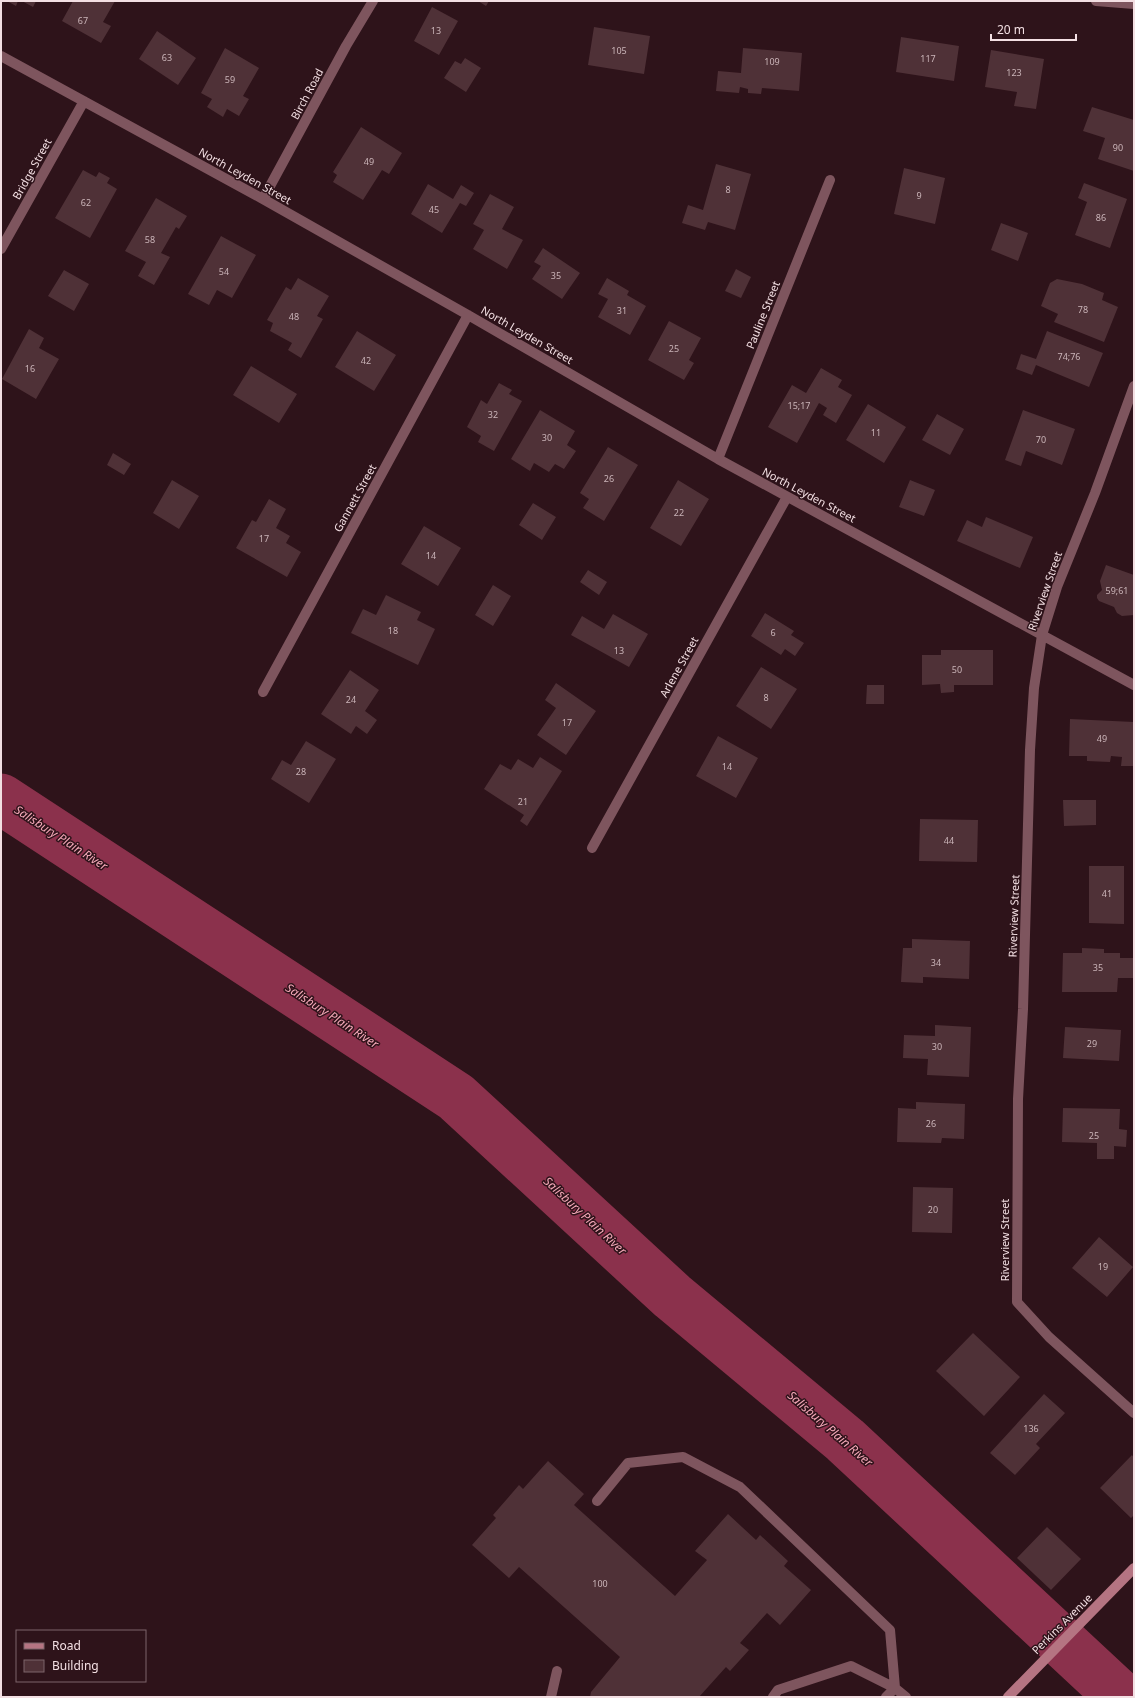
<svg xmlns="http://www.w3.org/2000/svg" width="1135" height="1698" viewBox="0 0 1135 1698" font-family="'Noto Sans',sans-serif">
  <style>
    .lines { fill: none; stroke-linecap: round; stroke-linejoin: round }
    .river { stroke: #8b314c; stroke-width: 51 }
    .building { fill: #4f3137 }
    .lane { stroke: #7e555e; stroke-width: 10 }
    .street { stroke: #7e555e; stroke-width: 10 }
    .secondary { stroke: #b57482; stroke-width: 10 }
    .labels { text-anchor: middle; stroke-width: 3; stroke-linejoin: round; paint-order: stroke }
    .number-label { font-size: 9px; fill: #cab4b8 }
    .street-label { font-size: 11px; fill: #f3dfe3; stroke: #2e131a }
    .water-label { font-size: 12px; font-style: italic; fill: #f5a9b9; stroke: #2e131a }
  </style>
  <rect width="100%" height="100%" fill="#2e131a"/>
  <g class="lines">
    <path class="river" d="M 1,799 L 456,1097 L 672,1296 L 845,1440 L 1121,1697"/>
  </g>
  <path class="building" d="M 7,1 L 18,1 L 16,6 Z
    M 22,1 L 36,1 L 33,7 Z
    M 73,1 L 115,1 L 103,22 L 111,26 L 101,43 L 62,21 Z
    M 478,1 L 489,1 L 486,6 Z
    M 432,7 L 458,21 L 439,55 L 414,41 Z
    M 594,27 L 650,36 L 644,74 L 588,65 Z
    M 157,31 L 196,58 L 178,85 L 139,59 Z
    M 901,37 L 959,46 L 954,81 L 896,72 Z
    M 225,48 L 259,68 L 243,96 L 249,99 L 239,116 L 227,109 L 223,117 L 207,107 L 212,99 L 201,93 Z
    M 743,48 L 802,53 L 799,91 L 762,88 L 761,94 L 748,93 L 748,89 L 740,87 L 739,93 L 716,91 L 718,71 L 741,73 Z
    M 991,50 L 1044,59 L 1036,109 L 1014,106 L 1017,92 L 985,87 Z
    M 465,58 L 481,68 L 466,92 L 444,78 L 455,61 L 461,64 Z
    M 1092,107 L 1134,120 L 1134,171 L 1098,159 L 1105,138 L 1083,131 Z
    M 361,127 L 402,153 L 389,174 L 382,170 L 363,200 L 333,182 L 337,175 L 333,172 Z
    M 716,164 L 751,174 L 735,230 L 708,222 L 705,230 L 682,223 L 688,205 L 703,210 Z
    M 904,168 L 945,178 L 935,224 L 894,214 Z
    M 83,170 L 96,177 L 99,172 L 110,178 L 107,183 L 117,189 L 90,238 L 55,218 Z
    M 1084,183 L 1127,199 L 1110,248 L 1075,235 L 1087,202 L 1078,198 Z
    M 428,184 L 453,199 L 461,185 L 474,193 L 466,206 L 460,203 L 442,233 L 411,214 Z
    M 490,194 L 514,207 L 502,229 L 523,240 L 507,269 L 473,249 L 484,230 L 473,224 Z
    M 156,198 L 187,216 L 179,229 L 176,227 L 161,253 L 170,257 L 154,285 L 138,276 L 146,262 L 125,251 Z
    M 1001,223 L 1028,233 L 1018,261 L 991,250 Z
    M 221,236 L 256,255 L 232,298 L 217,290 L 209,305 L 188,294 Z
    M 543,248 L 580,273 L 562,299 L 532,279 L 541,266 L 534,262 Z
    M 736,269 L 751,277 L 741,298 L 725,291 Z
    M 64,270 L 89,284 L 74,311 L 48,296 Z
    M 298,278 L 329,296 L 317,316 L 323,319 L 301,358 L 288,350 L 292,343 L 270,331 L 273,323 L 267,320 L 286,287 L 291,290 Z
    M 607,278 L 629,291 L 627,295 L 646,306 L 630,335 L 598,317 L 608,299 L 598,294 Z
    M 1057,279 L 1082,284 L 1104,293 L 1102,300 L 1118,307 L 1104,342 L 1054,322 L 1058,314 L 1041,306 L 1050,283 Z
    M 669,321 L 701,338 L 689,360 L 694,363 L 684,380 L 648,360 Z
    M 29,329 L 44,338 L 39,348 L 59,359 L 36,399 L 2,379 Z
    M 357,331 L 396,355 L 374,391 L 335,367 Z
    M 1047,331 L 1103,353 L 1089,387 L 1036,365 L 1032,375 L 1016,369 L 1021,354 L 1036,359 Z
    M 251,366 L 297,394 L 279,423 L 233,395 Z
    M 821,368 L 842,380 L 838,387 L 852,395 L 836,423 L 823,415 L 827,408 L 819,403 L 797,443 L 768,427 L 792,385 L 806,393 Z
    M 499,383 L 512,390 L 509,394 L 522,401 L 494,451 L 478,442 L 481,436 L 467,427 L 481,400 L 487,404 Z
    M 868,404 L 906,427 L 884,463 L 846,440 Z
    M 540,410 L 575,431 L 567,445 L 576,451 L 564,469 L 555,464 L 549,472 L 534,463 L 530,471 L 511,459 Z
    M 1023,410 L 1075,429 L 1062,465 L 1026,451 L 1021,466 L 1005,460 Z
    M 937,414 L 964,429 L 950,455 L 922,440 Z
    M 608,447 L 638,465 L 604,521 L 583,508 L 589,499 L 580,493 Z
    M 113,453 L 131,464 L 124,475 L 107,465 Z
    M 172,480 L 199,496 L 179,529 L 153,513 Z
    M 678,480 L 709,499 L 681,546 L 650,528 Z
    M 910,480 L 935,490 L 924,516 L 899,507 Z
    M 269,499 L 286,509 L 276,528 L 290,536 L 286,543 L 301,552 L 287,577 L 236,548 L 252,520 L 256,522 Z
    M 533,503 L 556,517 L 542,540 L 519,525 Z
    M 986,517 L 1033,537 L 1020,568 L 957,541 L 967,520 L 982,527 Z
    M 424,526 L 461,548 L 438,586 L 401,564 Z
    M 1106,565 L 1134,575 L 1134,615 L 1122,616 L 1117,613 L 1114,607 L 1099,601 L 1097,598 L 1097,595 L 1102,590 L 1100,581 Z
    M 588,570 L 607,582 L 599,595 L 580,582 Z
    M 493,585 L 511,596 L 493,626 L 475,615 Z
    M 386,595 L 421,612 L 417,620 L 435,629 L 418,665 L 351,633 L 363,609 L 376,615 Z
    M 765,613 L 794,631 L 791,635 L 804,643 L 795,656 L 785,649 L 781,655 L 751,636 Z
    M 613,614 L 648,634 L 629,667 L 571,635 L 582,616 L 604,629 Z
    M 941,650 L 993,650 L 993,685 L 954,685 L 954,692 L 941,693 L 940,684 L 922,685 L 922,655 L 941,655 Z
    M 761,667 L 797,689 L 771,729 L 736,706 Z
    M 350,670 L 379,690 L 365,711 L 377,720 L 367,734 L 356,726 L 351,734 L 321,714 Z
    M 556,683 L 596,711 L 566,755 L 537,735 L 556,708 L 545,700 Z
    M 867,685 L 884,685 L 884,704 L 866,704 Z
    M 1070,719 L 1134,722 L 1134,766 L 1121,766 L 1122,757 L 1111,756 L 1110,762 L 1087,761 L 1087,756 L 1069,756 Z
    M 718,736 L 758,758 L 736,798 L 696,776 Z
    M 306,741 L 336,759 L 309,803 L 271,779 L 282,760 L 291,765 Z
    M 540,757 L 562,771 L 527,826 L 520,821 L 524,815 L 484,789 L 500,764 L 511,770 L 518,759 L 533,768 Z
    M 1063,800 L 1096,800 L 1096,825 L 1064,826 Z
    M 920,819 L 978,820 L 977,862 L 919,861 Z
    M 1089,866 L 1124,866 L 1124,924 L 1089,923 Z
    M 912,939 L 970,941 L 969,979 L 923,977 L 923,983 L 901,982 L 903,948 L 912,948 Z
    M 1082,948 L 1104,949 L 1104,953 L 1120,953 L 1120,958 L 1134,958 L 1134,978 L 1118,978 L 1117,992 L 1062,992 L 1063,953 L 1082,953 Z
    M 935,1025 L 971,1027 L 969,1077 L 927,1075 L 928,1059 L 903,1058 L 904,1035 L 935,1036 Z
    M 1065,1027 L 1121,1030 L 1119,1061 L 1063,1058 Z
    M 916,1102 L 965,1104 L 964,1139 L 942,1138 L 941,1143 L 897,1142 L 898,1108 L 916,1109 Z
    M 1063,1108 L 1120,1109 L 1119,1129 L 1127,1130 L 1126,1147 L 1114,1146 L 1114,1159 L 1097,1159 L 1097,1143 L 1062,1142 Z
    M 913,1187 L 953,1188 L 952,1233 L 912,1232 Z
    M 1099,1237 L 1133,1267 L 1107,1297 L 1072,1268 Z
    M 973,1333 L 1020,1377 L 984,1416 L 936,1371 Z
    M 1044,1394 L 1065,1413 L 1036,1444 L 1040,1448 L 1015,1475 L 990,1453 Z
    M 1132,1455 L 1134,1458 L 1134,1515 L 1131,1518 L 1100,1488 Z
    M 548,1461 L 584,1494 L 574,1505 L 675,1596 L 707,1560 L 695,1551 L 728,1514 L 756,1540 L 760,1535 L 788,1561 L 784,1566 L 811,1590 L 780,1625 L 767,1613 L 740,1643 L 749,1650 L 730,1671 L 726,1667 L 699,1697 L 590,1697 L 591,1692 L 620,1657 L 519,1567 L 509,1578 L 472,1545 L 496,1518 L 493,1515 L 519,1485 L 523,1489 Z
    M 1047,1527 L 1081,1559 L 1051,1590 L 1017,1558 Z"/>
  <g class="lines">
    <path class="lane" d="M 597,1501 L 628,1463 L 683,1457 L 740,1487 L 890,1630 L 895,1688 L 886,1697
      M 551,1697 L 557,1671
      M 773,1697 L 778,1690 L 851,1666 L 895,1688 L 906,1697"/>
    <path class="street" d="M 1096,1 L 1134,4
      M 1,56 L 263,199 L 468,315 L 718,459 L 1134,685
      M 263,199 L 346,46 L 373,1
      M 1,249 L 84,101
      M 1134,386 L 1095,493 L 1057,587 L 1042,635 L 1034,688 L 1030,750 L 1023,1009 L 1018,1099 L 1017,1302 L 1049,1337 L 1134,1413
      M 718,459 L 830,180
      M 263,692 L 468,315
      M 592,848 L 787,497"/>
    <path class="secondary" d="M 1008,1697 L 1134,1568"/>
  </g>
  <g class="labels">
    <g class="number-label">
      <text x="83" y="24">67</text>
      <text x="436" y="34">13</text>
      <text x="619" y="54">105</text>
      <text x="167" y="61">63</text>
      <text x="928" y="62">117</text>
      <text x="772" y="65">109</text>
      <text x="1014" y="76">123</text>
      <text x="230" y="83">59</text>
      <text x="1118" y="151">90</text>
      <text x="369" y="165">49</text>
      <text x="728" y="193">8</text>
      <text x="919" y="199">9</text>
      <text x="86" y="206">62</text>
      <text x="434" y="213">45</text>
      <text x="1101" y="221">86</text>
      <text x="150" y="243">58</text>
      <text x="224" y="275">54</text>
      <text x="556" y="279">35</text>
      <text x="1083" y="313">78</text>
      <text x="622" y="314">31</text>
      <text x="294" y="320">48</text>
      <text x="674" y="352">25</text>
      <text x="1069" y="360">74;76</text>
      <text x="366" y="364">42</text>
      <text x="30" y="372">16</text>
      <text x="799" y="409">15;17</text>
      <text x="493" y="418">32</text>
      <text x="876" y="436">11</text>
      <text x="547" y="441">30</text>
      <text x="1041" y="443">70</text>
      <text x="609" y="482">26</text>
      <text x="679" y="516">22</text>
      <text x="264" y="542">17</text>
      <text x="431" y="559">14</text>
      <text x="1117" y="594">59;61</text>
      <text x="393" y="634">18</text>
      <text x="773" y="636">6</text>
      <text x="619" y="654">13</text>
      <text x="957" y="673">50</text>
      <text x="766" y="701">8</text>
      <text x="351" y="703">24</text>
      <text x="567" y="726">17</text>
      <text x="1102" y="742">49</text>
      <text x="727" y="770">14</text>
      <text x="301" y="775">28</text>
      <text x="523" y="805">21</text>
      <text x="949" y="844">44</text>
      <text x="1107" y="897">41</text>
      <text x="936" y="966">34</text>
      <text x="1098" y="971">35</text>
      <text x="1092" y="1047">29</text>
      <text x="937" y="1050">30</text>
      <text x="931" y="1127">26</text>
      <text x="1094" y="1139">25</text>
      <text x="933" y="1213">20</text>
      <text x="1103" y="1270">19</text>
      <text x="1031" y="1432">136</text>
      <text x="600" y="1587">100</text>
    </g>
    <g class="street-label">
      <text transform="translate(307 94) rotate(-62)" y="4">Birch Road</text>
      <text transform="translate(32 169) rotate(-61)" y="4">Bridge Street</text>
      <text transform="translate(245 176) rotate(29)" y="4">North Leyden Street</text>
      <text transform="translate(763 315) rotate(-68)" y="4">Pauline Street</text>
      <text transform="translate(527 335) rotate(30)" y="4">North Leyden Street</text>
      <text transform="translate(809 495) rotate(28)" y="4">North Leyden Street</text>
      <text transform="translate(355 498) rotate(-61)" y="4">Gannett Street</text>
      <text transform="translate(1045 591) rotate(-71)" y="4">Riverview Street</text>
      <text transform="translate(679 667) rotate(-61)" y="4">Arlene Street</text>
      <text transform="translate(1014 916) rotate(-88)" y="4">Riverview Street</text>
      <text transform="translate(1005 1240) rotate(-90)" y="4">Riverview Street</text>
      <text transform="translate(1062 1624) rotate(-45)" y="4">Perkins Avenue</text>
    </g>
    <g class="water-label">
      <text transform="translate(61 838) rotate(33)" y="4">Salisbury Plain River</text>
      <text transform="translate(332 1016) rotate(33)" y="4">Salisbury Plain River</text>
      <text transform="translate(585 1216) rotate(43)" y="4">Salisbury Plain River</text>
      <text transform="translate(830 1429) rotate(41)" y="4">Salisbury Plain River</text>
    </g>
  </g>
  <rect width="1135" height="1698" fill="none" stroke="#f3dfe3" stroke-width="4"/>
  <rect x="16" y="1630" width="130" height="52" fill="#2e131a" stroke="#7d656a"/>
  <rect x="24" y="1643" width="20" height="6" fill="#b57482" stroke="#7d656a"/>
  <text x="52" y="1650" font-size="12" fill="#f3dfe3">Road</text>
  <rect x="24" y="1660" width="20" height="12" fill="#4f3137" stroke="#7d656a"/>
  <text x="52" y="1670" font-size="12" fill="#f3dfe3">Building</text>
  <path d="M991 34v6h85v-6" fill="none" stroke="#f3dfe3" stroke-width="2"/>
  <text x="997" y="34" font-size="12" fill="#f3dfe3" stroke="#2e131a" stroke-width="3" paint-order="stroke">20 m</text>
</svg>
